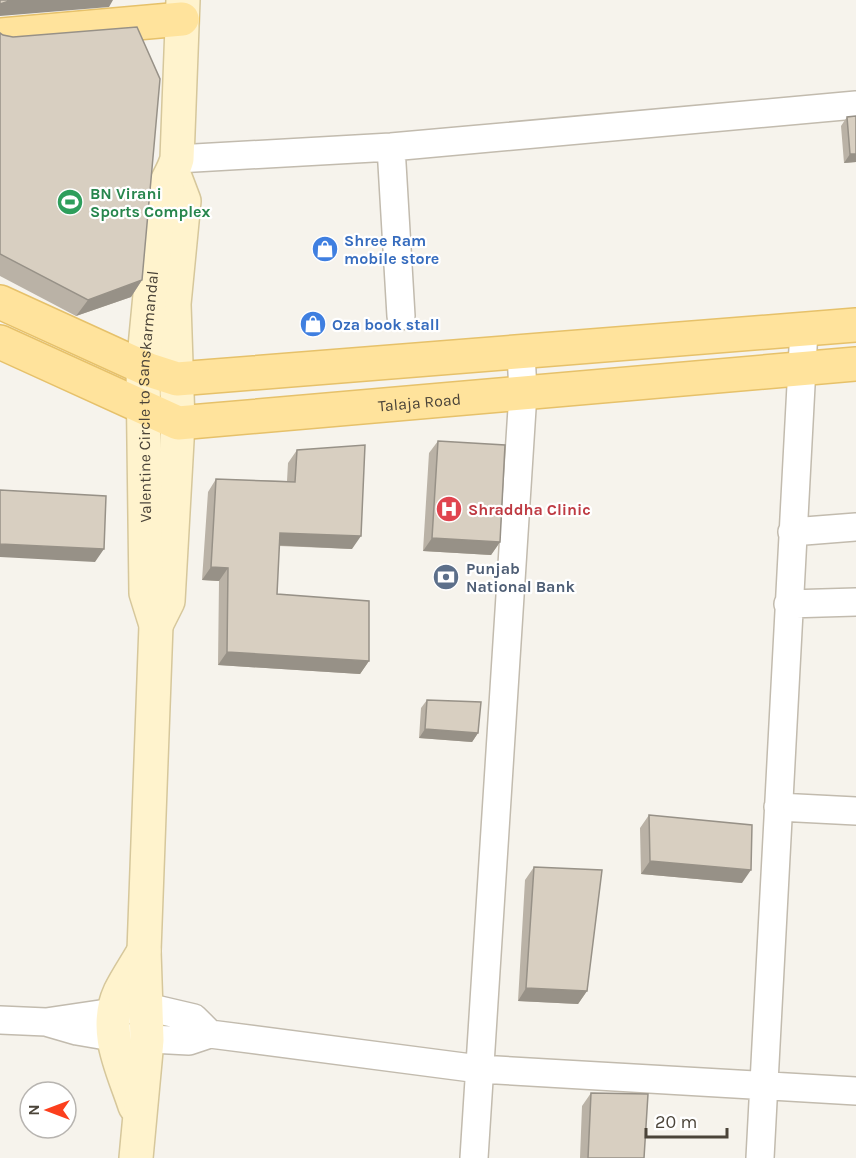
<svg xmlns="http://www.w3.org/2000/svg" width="856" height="1158" viewBox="0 0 856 1158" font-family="Karla,sans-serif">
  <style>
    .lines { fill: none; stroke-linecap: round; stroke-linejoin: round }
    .street-casing { stroke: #c2bbae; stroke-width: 30 }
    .secondary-casing { stroke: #d6c79b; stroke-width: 36 }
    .primary-casing { stroke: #e6c16a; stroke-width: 36 }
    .street { stroke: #fff; stroke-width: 27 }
    .secondary { stroke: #fff3cd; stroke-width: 33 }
    .primary { stroke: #ffe39c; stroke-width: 33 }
    .wall { fill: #bab2a6 }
    .shaded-wall { fill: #979187 }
    .building { fill: #d8cfc1; stroke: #979187; stroke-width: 1.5 }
    .labels { text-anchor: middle; stroke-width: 4.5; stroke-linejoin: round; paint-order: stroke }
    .leisure-label { font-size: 16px; font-weight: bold; fill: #27864d; stroke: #fff; text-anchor: start }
    .shop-label { font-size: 16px; font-weight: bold; fill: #366cbe; stroke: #fff; text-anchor: start }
    .street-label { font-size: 16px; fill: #4b4439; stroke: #fff }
    .health-label { font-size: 16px; font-weight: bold; fill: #be3a42; stroke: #fff; text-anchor: start }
    .service-label { font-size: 16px; font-weight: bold; fill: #4e5e75; stroke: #fff; text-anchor: start }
  </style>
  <rect width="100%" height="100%" fill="#f6f3ec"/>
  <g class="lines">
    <defs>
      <path id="street" d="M 391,147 L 401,316
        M 177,159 L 391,147 L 856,105
        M 792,532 L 856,527
        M 788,604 L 856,602
        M 778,807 L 856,811
        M 0,1020 L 46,1022 L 147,1007 L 194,1018 L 210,1034
        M 46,1022 L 77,1031 L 112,1037 L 189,1041 L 210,1034 L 479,1069 L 856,1091
        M 474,1158 L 523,393 L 521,352
        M 760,1158 L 804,329"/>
      <g id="secondary">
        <path d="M 156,625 L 168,601 L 178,423 L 174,304 L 184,201 L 173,172"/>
        <path d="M 135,1106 C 123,1069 102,1031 120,992 C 127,978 136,965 144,951"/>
        <path id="s1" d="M 136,1158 L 147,1040 L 144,951 L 156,625 L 146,593 L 143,368 L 159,201 C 163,185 173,174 177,159 L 183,0"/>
      </g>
      <g id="primary">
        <path d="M 0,35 L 182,19"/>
        <path d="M 0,302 L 149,370 L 177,379 L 856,325"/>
        <path id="s2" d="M 0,342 L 178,423 L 856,364"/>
      </g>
    </defs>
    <use href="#street" class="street-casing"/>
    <use href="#secondary" class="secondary-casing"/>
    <use href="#primary" class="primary-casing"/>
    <use href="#street" class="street"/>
    <use href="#secondary" class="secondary"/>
    <use href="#primary" class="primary"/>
  </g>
  <path class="wall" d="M 0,33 L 142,280 L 131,297 L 76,316 L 0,276 Z
    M 847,117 L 856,162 L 844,163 L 841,126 Z
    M 438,441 L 500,542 L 491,555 L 423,551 L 429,453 Z
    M 297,450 L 352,549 L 279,546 L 277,594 L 369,661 L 360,674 L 218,665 L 219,581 L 202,580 L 208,492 L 216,479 L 287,481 L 288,463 Z
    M 427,700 L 478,733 L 472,742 L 419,738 L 421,708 Z
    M 649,815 L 742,883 L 641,874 L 640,828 Z
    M 534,867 L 587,991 L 578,1004 L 518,1001 L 525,880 Z
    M 591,1093 L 644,1158 L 580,1158 L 582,1106 Z"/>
  <path class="shaded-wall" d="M 9,0 L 113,0 L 109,7 L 0,16 L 0,4 Z
    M 850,154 L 856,154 L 856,162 L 844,163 Z
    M 142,280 L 131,297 L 76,316 L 88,300 Z
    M 280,533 L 361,536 L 352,549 L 271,545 Z
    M 432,538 L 500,542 L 491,555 L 423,551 Z
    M 0,544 L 104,549 L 95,562 L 0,557 Z
    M 211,567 L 228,568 L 219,581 L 202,580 Z
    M 227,652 L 369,661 L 360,674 L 218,665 Z
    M 425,729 L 478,733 L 472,742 L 419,738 Z
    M 650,861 L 751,870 L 742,883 L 641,874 Z
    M 526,988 L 587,991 L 578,1004 L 518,1001 Z"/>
  <path class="building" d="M 0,0 L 12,0 L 0,4 Z
    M 137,27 L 160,79 L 142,280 L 88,300 L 0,254 L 0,33 L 3,35 L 13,37 Z
    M 856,116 L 856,154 L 850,154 L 847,117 Z
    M 438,441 L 505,445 L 500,542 L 432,538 Z
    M 365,445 L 361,536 L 280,533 L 277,594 L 369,601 L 369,661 L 227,652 L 228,568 L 211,567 L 216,479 L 295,482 L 297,450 Z
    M 0,490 L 106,496 L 104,549 L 0,544 Z
    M 427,700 L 481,702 L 478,733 L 425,729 Z
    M 649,815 L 752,825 L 751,870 L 650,861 Z
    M 534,867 L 602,870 L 587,991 L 526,988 Z
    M 591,1093 L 648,1094 L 644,1158 L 588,1158 Z"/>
  <defs>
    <symbol id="stadium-disc" viewBox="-11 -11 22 22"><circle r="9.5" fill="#2e9e5b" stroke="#fff"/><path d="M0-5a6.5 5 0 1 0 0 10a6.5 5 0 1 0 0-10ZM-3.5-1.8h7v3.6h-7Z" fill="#fff"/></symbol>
    <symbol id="shop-disc" viewBox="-11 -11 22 22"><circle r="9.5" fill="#3f7fe0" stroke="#fff"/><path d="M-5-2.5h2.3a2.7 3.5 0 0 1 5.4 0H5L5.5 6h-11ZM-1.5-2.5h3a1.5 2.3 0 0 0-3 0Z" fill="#fff"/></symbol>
    <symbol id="hospital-disc" viewBox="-11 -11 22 22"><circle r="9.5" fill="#e0444e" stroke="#fff"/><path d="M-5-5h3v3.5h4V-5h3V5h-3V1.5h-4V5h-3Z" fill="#fff"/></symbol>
    <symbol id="bank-disc" viewBox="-11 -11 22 22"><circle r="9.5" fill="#5c6f8a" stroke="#fff"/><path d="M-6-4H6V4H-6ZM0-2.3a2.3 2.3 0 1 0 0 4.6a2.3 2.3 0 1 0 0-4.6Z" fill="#fff"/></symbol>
  </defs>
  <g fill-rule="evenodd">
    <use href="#stadium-disc" x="55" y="187" width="30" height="30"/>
    <use href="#shop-disc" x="310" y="234" width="30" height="30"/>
    <use href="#shop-disc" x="298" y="309" width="30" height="30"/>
    <use href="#hospital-disc" x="434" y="494" width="30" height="30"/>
    <use href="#bank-disc" x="431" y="562" width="30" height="30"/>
  </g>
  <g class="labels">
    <g class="leisure-label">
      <text x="90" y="199">BN Virani<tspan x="90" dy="18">Sports Complex</tspan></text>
    </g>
    <g class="shop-label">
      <text x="344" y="246">Shree Ram<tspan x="344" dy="18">mobile store</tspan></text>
      <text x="332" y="330">Oza book stall</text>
    </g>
    <g class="street-label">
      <text dy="6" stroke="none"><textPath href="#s1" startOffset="764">Valentine Circle to Sanskarmandal</textPath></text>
      <text dy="6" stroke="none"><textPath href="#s2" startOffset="438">Talaja Road</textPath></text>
    </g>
    <g class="health-label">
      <text x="468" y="515">Shraddha Clinic</text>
    </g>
    <g class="service-label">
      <text x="466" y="574">Punjab<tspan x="466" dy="18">National Bank</tspan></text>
    </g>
  </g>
  <g transform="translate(48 1110) rotate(270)"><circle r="28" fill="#ffffff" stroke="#b7b4b0" stroke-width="1.5"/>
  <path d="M0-4.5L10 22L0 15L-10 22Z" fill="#fc3f1d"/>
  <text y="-9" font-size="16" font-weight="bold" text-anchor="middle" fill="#4b4439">N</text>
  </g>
  <path d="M646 1128v9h81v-9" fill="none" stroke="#4b4439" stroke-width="3"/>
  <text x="655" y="1128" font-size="18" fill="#4b4439" stroke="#ffffff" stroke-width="4.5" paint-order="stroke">20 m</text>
</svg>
